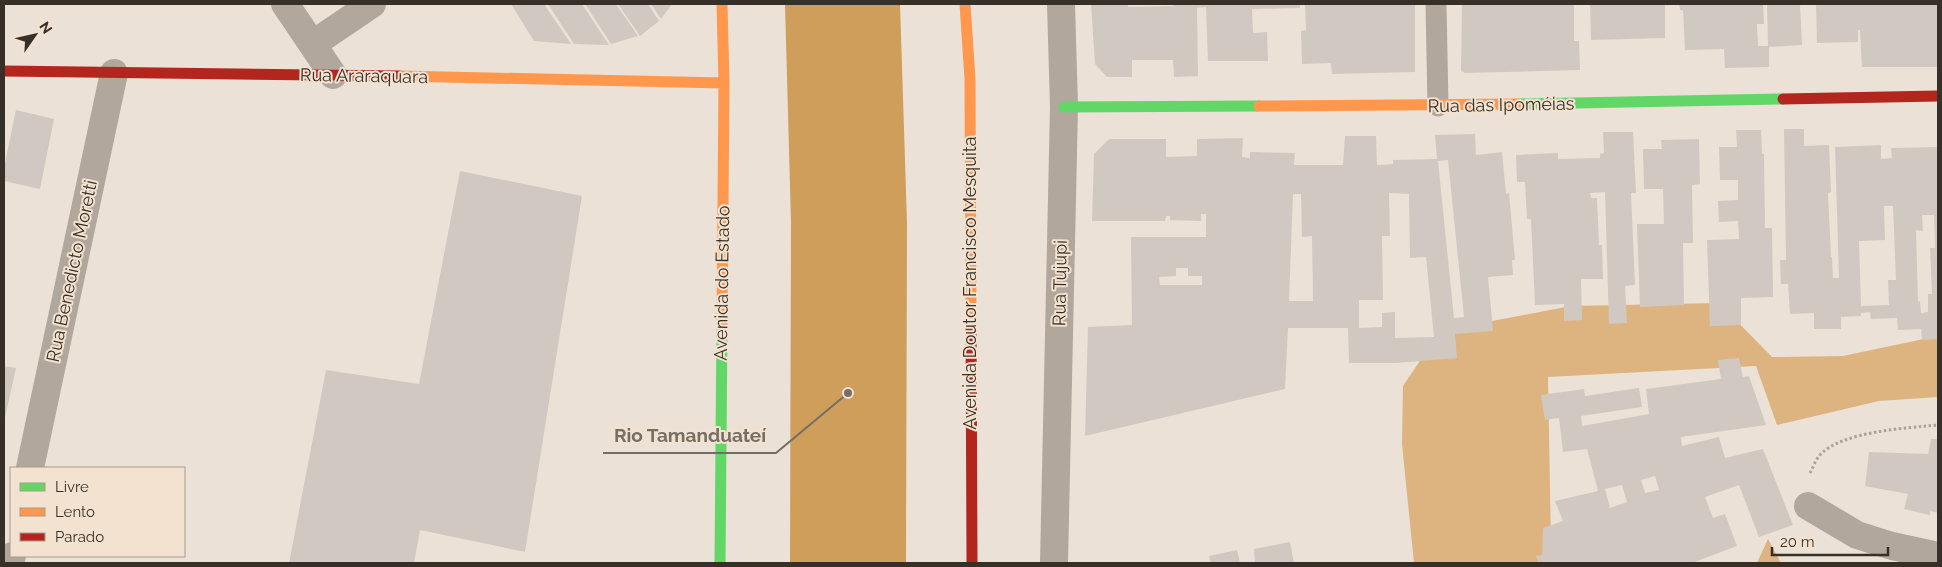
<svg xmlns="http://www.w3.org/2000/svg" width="1942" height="567" viewBox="0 0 1942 567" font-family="Raleway,sans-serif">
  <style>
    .forest { fill: #ddb47f }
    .water { fill: #cf9e5a }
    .building { fill: #d1c9c1; fill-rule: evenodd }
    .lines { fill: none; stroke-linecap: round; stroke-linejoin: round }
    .path { stroke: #aaa39a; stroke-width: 3; stroke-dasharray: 2.5 2.5; stroke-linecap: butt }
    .lane { stroke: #b1a79c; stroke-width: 21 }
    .street { stroke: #b1a79c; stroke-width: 28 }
    .fast { stroke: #63d668; stroke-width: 11 }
    .slow { stroke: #ff974d; stroke-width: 11 }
    .jam { stroke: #b3261e; stroke-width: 11 }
    .labels { text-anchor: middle; stroke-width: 4; stroke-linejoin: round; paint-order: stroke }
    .street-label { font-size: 18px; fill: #363029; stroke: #f3e2cf }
    .leader { fill: none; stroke: #756e66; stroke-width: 2 }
    .callout-dot { fill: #756e66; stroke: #f3e2cf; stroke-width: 2 }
    .callout-label { font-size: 19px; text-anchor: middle; font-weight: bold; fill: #756e66; stroke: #f3e2cf; stroke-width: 4; stroke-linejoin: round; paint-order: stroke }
  </style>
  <rect width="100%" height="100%" fill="#ebe1d7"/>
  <path class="forest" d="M 1719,303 L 1772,357 L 1843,356 L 1938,336 L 1938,397 L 1879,401 L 1777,425 L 1756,366 L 1548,377 L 1551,544 L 1572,563 L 1414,563 L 1402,444 L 1403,386 L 1440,331 L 1571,306 Z
    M 1768,539 L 1781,563 L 1757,563 Z"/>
  <path class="water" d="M 785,4 L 900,4 L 907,223 L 906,563 L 790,563 L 791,223 Z"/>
  <path class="building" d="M 511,4 L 544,4 L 571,44 L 534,41 Z
    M 548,4 L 582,4 L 609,45 L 574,44 Z
    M 585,4 L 616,4 L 638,36 L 611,44 Z
    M 618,4 L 648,4 L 659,21 L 640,36 Z
    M 651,4 L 672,4 L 661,19 Z
    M 1091,4 L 1128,4 L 1128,7 L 1173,6 L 1173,4 L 1300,4 L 1300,8 L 1252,9 L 1253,33 L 1267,32 L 1268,61 L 1208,61 L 1206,7 L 1197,8 L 1198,76 L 1174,77 L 1173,60 L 1132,60 L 1132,77 L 1107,77 L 1095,64 Z
    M 1305,4 L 1415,4 L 1415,72 L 1332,74 L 1331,63 L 1302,64 L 1301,31 L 1306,30 Z
    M 1462,4 L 1574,4 L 1574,41 L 1579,41 L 1580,70 L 1465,73 L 1461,71 Z
    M 1590,4 L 1665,4 L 1665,38 L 1591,40 Z
    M 1679,4 L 1763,4 L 1764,24 L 1757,24 L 1758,46 L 1768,46 L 1767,4 L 1800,4 L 1802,45 L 1769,47 L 1769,67 L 1725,68 L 1724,49 L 1685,50 L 1683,10 L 1680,10 Z
    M 1816,4 L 1938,4 L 1938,67 L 1862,67 L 1860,30 L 1858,30 L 1858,42 L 1817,43 Z
    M 16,110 L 54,119 L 40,189 L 4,181 L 4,168 Z
    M 1784,129 L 1804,129 L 1804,146 L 1829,145 L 1831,192 L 1828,193 L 1831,257 L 1832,257 L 1833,278 L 1839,278 L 1835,147 L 1881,145 L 1881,159 L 1892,158 L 1891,148 L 1938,147 L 1938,339 L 1922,340 L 1921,329 L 1898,330 L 1897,318 L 1871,319 L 1870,312 L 1861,313 L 1861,316 L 1841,317 L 1841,329 L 1814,329 L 1814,313 L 1790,314 L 1788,284 L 1781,284 L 1780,260 L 1786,260 ZM 1884,206 L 1893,206 L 1896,280 L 1888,280 L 1889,305 L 1861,306 L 1859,241 L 1885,240 ZM 1922,215 L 1934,215 L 1935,248 L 1930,248 L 1932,294 L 1928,294 L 1928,312 L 1921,313 L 1920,301 L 1918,302 L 1916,230 L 1923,231 Z
    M 1736,130 L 1761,130 L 1762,154 L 1764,154 L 1765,228 L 1772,228 L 1773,297 L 1741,298 L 1741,325 L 1710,326 L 1707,240 L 1739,239 L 1738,221 L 1719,222 L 1718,201 L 1738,200 L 1738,180 L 1720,180 L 1719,147 L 1737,147 Z
    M 1603,132 L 1633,132 L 1636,193 L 1631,193 L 1635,285 L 1625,286 L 1627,323 L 1609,324 L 1605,192 L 1590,193 L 1591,198 L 1597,198 L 1599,245 L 1602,245 L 1603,279 L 1581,279 L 1582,320 L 1564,321 L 1564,304 L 1535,305 L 1531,219 L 1527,219 L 1525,182 L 1517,182 L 1516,155 L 1558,153 L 1558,159 L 1600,158 L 1600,154 L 1604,153 Z
    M 1475,134 L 1476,155 L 1502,152 L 1506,194 L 1509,193 L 1515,260 L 1512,260 L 1513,275 L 1488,277 L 1493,331 L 1455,334 L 1457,358 L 1396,363 L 1349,363 L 1348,328 L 1288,328 L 1285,389 L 1085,436 L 1088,327 L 1132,325 L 1131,237 L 1206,237 L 1206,214 L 1201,214 L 1201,221 L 1170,220 L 1170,216 L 1166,216 L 1165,221 L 1092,221 L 1094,154 L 1109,139 L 1166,139 L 1166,157 L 1197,156 L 1197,139 L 1243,138 L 1242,157 L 1250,158 L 1250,152 L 1295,153 L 1294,165 L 1343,165 L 1345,136 L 1376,136 L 1377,165 L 1393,164 L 1393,160 L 1437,159 L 1435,135 ZM 1448,160 L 1464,317 L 1454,318 L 1438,161 ZM 1389,193 L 1409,194 L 1410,258 L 1426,257 L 1434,337 L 1395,338 L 1395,312 L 1382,313 L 1382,327 L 1359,328 L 1359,300 L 1383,300 L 1382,236 L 1390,236 ZM 1293,194 L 1301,194 L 1302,237 L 1312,236 L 1313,301 L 1289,301 ZM 1176,268 L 1188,268 L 1188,276 L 1202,276 L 1202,285 L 1160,285 L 1159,277 L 1176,276 Z
    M 1699,139 L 1700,184 L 1692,185 L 1693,243 L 1683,243 L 1684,305 L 1640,307 L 1637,224 L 1664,224 L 1663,189 L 1644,189 L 1643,149 L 1662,149 L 1661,140 Z
    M 460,171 L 582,196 L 525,552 L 420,530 L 414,563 L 289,563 L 326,370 L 419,384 Z
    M 1739,358 L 1743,377 L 1749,376 L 1766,425 L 1681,437 L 1682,446 L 1719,437 L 1725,458 L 1763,449 L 1793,525 L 1759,537 L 1739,485 L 1705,497 L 1713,518 L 1725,514 L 1737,546 L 1692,563 L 1539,563 L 1536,556 L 1542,555 L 1543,528 L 1563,521 L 1555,501 L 1598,491 L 1587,449 L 1563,452 L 1559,418 L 1545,420 L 1541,395 L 1584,389 L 1585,396 L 1639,388 L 1642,407 L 1581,416 L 1582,426 L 1649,414 L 1646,389 L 1721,379 L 1718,360 ZM 1655,476 L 1659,490 L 1645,493 L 1641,480 ZM 1622,485 L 1627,502 L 1610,508 L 1605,489 Z
    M 4,366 L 16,368 L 5,418 L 4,418 Z
    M 1931,439 L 1938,439 L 1938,513 L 1930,511 L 1930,515 L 1904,509 L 1908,494 L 1865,486 L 1869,452 L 1928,454 Z
    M 1290,542 L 1294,563 L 1255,563 L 1254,549 Z
    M 1237,550 L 1240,563 L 1211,563 L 1209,556 Z"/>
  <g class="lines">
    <path class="path" d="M 1810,473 C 1813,468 1815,461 1819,456 C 1840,431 1908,428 1938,425"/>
    <path class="lane" d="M 1436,4 L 1438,106"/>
    <path class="street" d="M 285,4 L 333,75
      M 313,44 L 372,4
      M 30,468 L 114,73
      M 1808,506 L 1857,535 L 1892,546 L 1938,556
      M 10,563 L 12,556
      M 1054,563 L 1064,107 L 1061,4"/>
    <path class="fast" d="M 1519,104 L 1783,99
      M 1064,107 L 1259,106
      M 720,563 L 722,323"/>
    <path class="slow" d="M 722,4 L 724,83 L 722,323
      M 965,4 L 970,79 L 971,320
      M 399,76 L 724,83
      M 1259,106 L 1519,104"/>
    <path class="jam" d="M 4,71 L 399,76
      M 1783,99 L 1938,96
      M 971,320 L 972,563"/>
  </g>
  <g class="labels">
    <g class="street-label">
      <text transform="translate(364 76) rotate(1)" y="6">Rua Araraquara</text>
      <text transform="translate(1501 105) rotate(-1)" y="6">Rua das Ipoméias</text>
      <text transform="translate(72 271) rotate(-78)" y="6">Rua Benedicto Moretti</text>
      <text transform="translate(722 283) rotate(-89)" y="6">Avenida do Estado</text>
      <text transform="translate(970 283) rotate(-90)" y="6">Avenida Doutor Francisco Mesquita</text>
      <text transform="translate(1060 283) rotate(-89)" y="6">Rua Tujupi</text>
    </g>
  </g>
  <path class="leader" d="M848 393L776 453H603"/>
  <circle class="callout-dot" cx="848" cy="393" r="5"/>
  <g class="callout-label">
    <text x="690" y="442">Rio Tamanduateí</text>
  </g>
  <rect width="1942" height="567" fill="none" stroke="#363029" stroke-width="10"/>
  <rect x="10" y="467" width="175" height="90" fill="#f3e2cf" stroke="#a79b8d"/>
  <rect x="20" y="483" width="25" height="8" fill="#63d668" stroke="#a79b8d"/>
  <text x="55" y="492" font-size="15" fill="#363029">Livre</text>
  <rect x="20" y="508" width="25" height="8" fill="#ff974d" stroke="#a79b8d"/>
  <text x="55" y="517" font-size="15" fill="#363029">Lento</text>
  <rect x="20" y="533" width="25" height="8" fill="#b3261e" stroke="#a79b8d"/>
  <text x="55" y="542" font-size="15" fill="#363029">Parado</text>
  <g transform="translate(35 35) rotate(56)" stroke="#f3e2cf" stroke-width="4" paint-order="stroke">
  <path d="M0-4L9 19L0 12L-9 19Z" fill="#363029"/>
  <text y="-8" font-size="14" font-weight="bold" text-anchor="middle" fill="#363029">N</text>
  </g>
  <path d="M1772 547v8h116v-8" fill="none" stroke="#363029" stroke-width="2.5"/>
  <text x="1780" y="547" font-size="15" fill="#363029" stroke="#f3e2cf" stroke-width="4" paint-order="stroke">20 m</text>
</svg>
